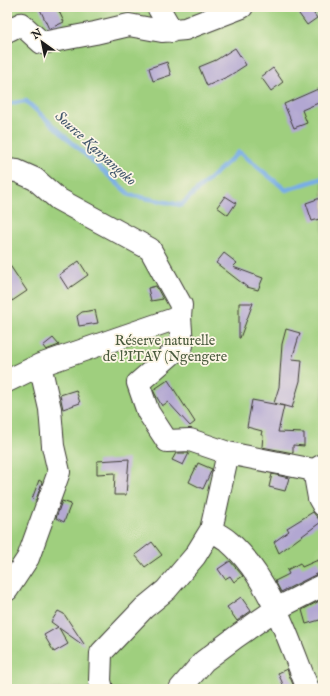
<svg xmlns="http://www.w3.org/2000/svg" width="330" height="696" viewBox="0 0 330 696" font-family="'IM FELL English',serif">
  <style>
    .green { fill: #9fcf7e; stroke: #5e764d }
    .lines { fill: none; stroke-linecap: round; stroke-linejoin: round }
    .stream { stroke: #78ade5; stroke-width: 4.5 }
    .building { fill: #b2a7d2 }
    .minor-casing { stroke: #3c3934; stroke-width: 24 }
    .minor { stroke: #fff; stroke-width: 22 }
    .labels { text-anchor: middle; stroke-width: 3.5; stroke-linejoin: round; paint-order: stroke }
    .park-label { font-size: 14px; fill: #4a5b3e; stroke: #fcf5e5 }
    .water-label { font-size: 15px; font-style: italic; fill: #41566c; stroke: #fcf5e5 }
  </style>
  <rect width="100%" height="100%" fill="#fcf5e5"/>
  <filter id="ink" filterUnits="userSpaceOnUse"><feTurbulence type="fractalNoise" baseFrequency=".025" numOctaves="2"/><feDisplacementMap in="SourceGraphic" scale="8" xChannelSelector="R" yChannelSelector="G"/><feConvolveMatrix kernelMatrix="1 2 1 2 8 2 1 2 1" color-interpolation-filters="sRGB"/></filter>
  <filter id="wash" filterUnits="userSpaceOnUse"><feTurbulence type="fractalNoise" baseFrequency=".012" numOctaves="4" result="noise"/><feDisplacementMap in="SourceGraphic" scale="16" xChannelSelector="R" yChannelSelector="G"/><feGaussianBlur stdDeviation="0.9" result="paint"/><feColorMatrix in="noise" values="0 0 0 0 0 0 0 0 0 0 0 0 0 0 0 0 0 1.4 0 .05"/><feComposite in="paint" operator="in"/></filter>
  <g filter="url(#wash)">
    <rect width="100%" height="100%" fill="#f2dfbf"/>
    <path class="green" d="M 7,7 L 323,7 L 323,689 L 7,689 Z"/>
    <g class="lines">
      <path class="stream" d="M 7,104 L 26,101 L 130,195 L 181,205 L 239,152 L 286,190 L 323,178"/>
    </g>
    <g id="blocks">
      <path class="building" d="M 39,7 L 57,7 L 64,22 L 49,29 Z
        M 294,7 L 309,7 L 317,18 L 307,25 Z
        M 235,48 L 246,65 L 229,76 L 207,86 L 199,67 L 216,60 Z
        M 167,62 L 171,75 L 153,81 L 149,68 Z
        M 273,68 L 283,82 L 271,91 L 261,77 Z
        M 318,89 L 323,101 L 302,110 L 307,123 L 294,128 L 284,104 Z
        M 225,196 L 236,203 L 228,215 L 217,207 Z
        M 323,197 L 323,218 L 312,221 L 306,203 Z
        M 224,253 L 237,263 L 233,267 L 263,278 L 258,290 L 247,287 L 216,263 Z
        M 7,261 L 27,291 L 12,301 L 7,290 Z
        M 79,261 L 88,275 L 68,289 L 59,275 Z
        M 156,286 L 163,299 L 151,301 L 148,288 Z
        M 239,303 L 253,303 L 240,338 L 239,338 Z
        M 95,310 L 98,323 L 79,326 L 77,316 L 82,312 Z
        M 286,329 L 300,333 L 292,359 L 302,360 L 300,381 L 292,408 L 274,403 L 279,387 L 282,344 Z
        M 53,338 L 59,345 L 46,350 L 43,346 Z
        M 168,380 L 195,422 L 190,426 L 168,402 L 162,406 L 155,394 L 153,390 Z
        M 76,390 L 80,403 L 63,409 L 60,395 Z
        M 252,400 L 284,406 L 278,432 L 304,433 L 304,446 L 293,445 L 293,453 L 262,447 L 263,435 L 261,435 L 262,431 L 247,427 Z
        M 176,453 L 189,453 L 183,465 L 172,460 Z
        M 129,459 L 126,495 L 114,495 L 115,473 L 97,474 L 97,461 Z
        M 198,463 L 212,469 L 203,489 L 189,482 Z
        M 272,474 L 289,478 L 285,491 L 269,487 Z
        M 39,480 L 42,482 L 36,500 L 32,499 Z
        M 62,501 L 71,504 L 64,522 L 56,518 Z
        M 313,512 L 321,522 L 279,553 L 274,542 L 289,531 L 287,528 Z
        M 152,542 L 162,555 L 145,567 L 135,555 Z
        M 318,560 L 323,573 L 317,574 L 281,592 L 275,581 L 289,574 L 287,570 L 300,563 L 302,567 Z
        M 230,561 L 243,576 L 234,582 L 230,576 L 225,579 L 218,569 Z
        M 241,597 L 251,611 L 237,621 L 227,607 Z
        M 323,599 L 323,619 L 306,624 L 302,610 Z
        M 58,611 L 64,614 L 84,644 L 83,645 L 59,628 L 68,644 L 54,652 L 44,635 L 58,627 L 51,622 Z
        M 287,669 L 289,675 L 295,689 L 285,689 L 278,673 Z"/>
    </g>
  </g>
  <g filter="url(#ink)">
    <use href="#blocks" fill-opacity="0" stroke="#3c3934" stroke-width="1"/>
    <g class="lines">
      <defs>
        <path id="minor" d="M 158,7 L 172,31
          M 7,31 L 21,24 L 42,43 L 95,33 L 129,25 L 162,31 L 185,29 L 242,7
          M 7,170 L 17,171 L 35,179 L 58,199 L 150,249 L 181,305 L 180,317 L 182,345 L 138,383 L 148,412 L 167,441 L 190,440 L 228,453 L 314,470 L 323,465
          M 7,381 L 40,365 L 180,317
          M 314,470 L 319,498 L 323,505
          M 211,530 C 217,534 224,537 229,542 C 269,576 289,641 308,689
          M 7,590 L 28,558 L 59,472 L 53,446 L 50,409 L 40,365
          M 102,689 L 100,681 L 101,653 L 144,608 L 166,590 L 195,556 L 211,530 L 228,453
          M 180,689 L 204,661 L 236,637 L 276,609 L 323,585"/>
      </defs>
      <use href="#minor" class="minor-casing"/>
      <use href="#minor" class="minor"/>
    </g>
  </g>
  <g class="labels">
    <g class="park-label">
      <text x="165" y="345">Réserve naturelle<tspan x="165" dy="16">de l'ITAV (Ngengere</tspan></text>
    </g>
    <g class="water-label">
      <text transform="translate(96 148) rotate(42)" y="5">Source Kanyangoko</text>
    </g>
  </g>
  <rect width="330" height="696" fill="none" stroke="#fcf5e5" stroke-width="24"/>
  <g transform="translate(42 42) rotate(327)" stroke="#fcf5e5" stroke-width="3" paint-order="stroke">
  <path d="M0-3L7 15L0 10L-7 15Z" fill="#1c1c1c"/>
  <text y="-6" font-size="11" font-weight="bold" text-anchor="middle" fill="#1c1c1c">N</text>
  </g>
</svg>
